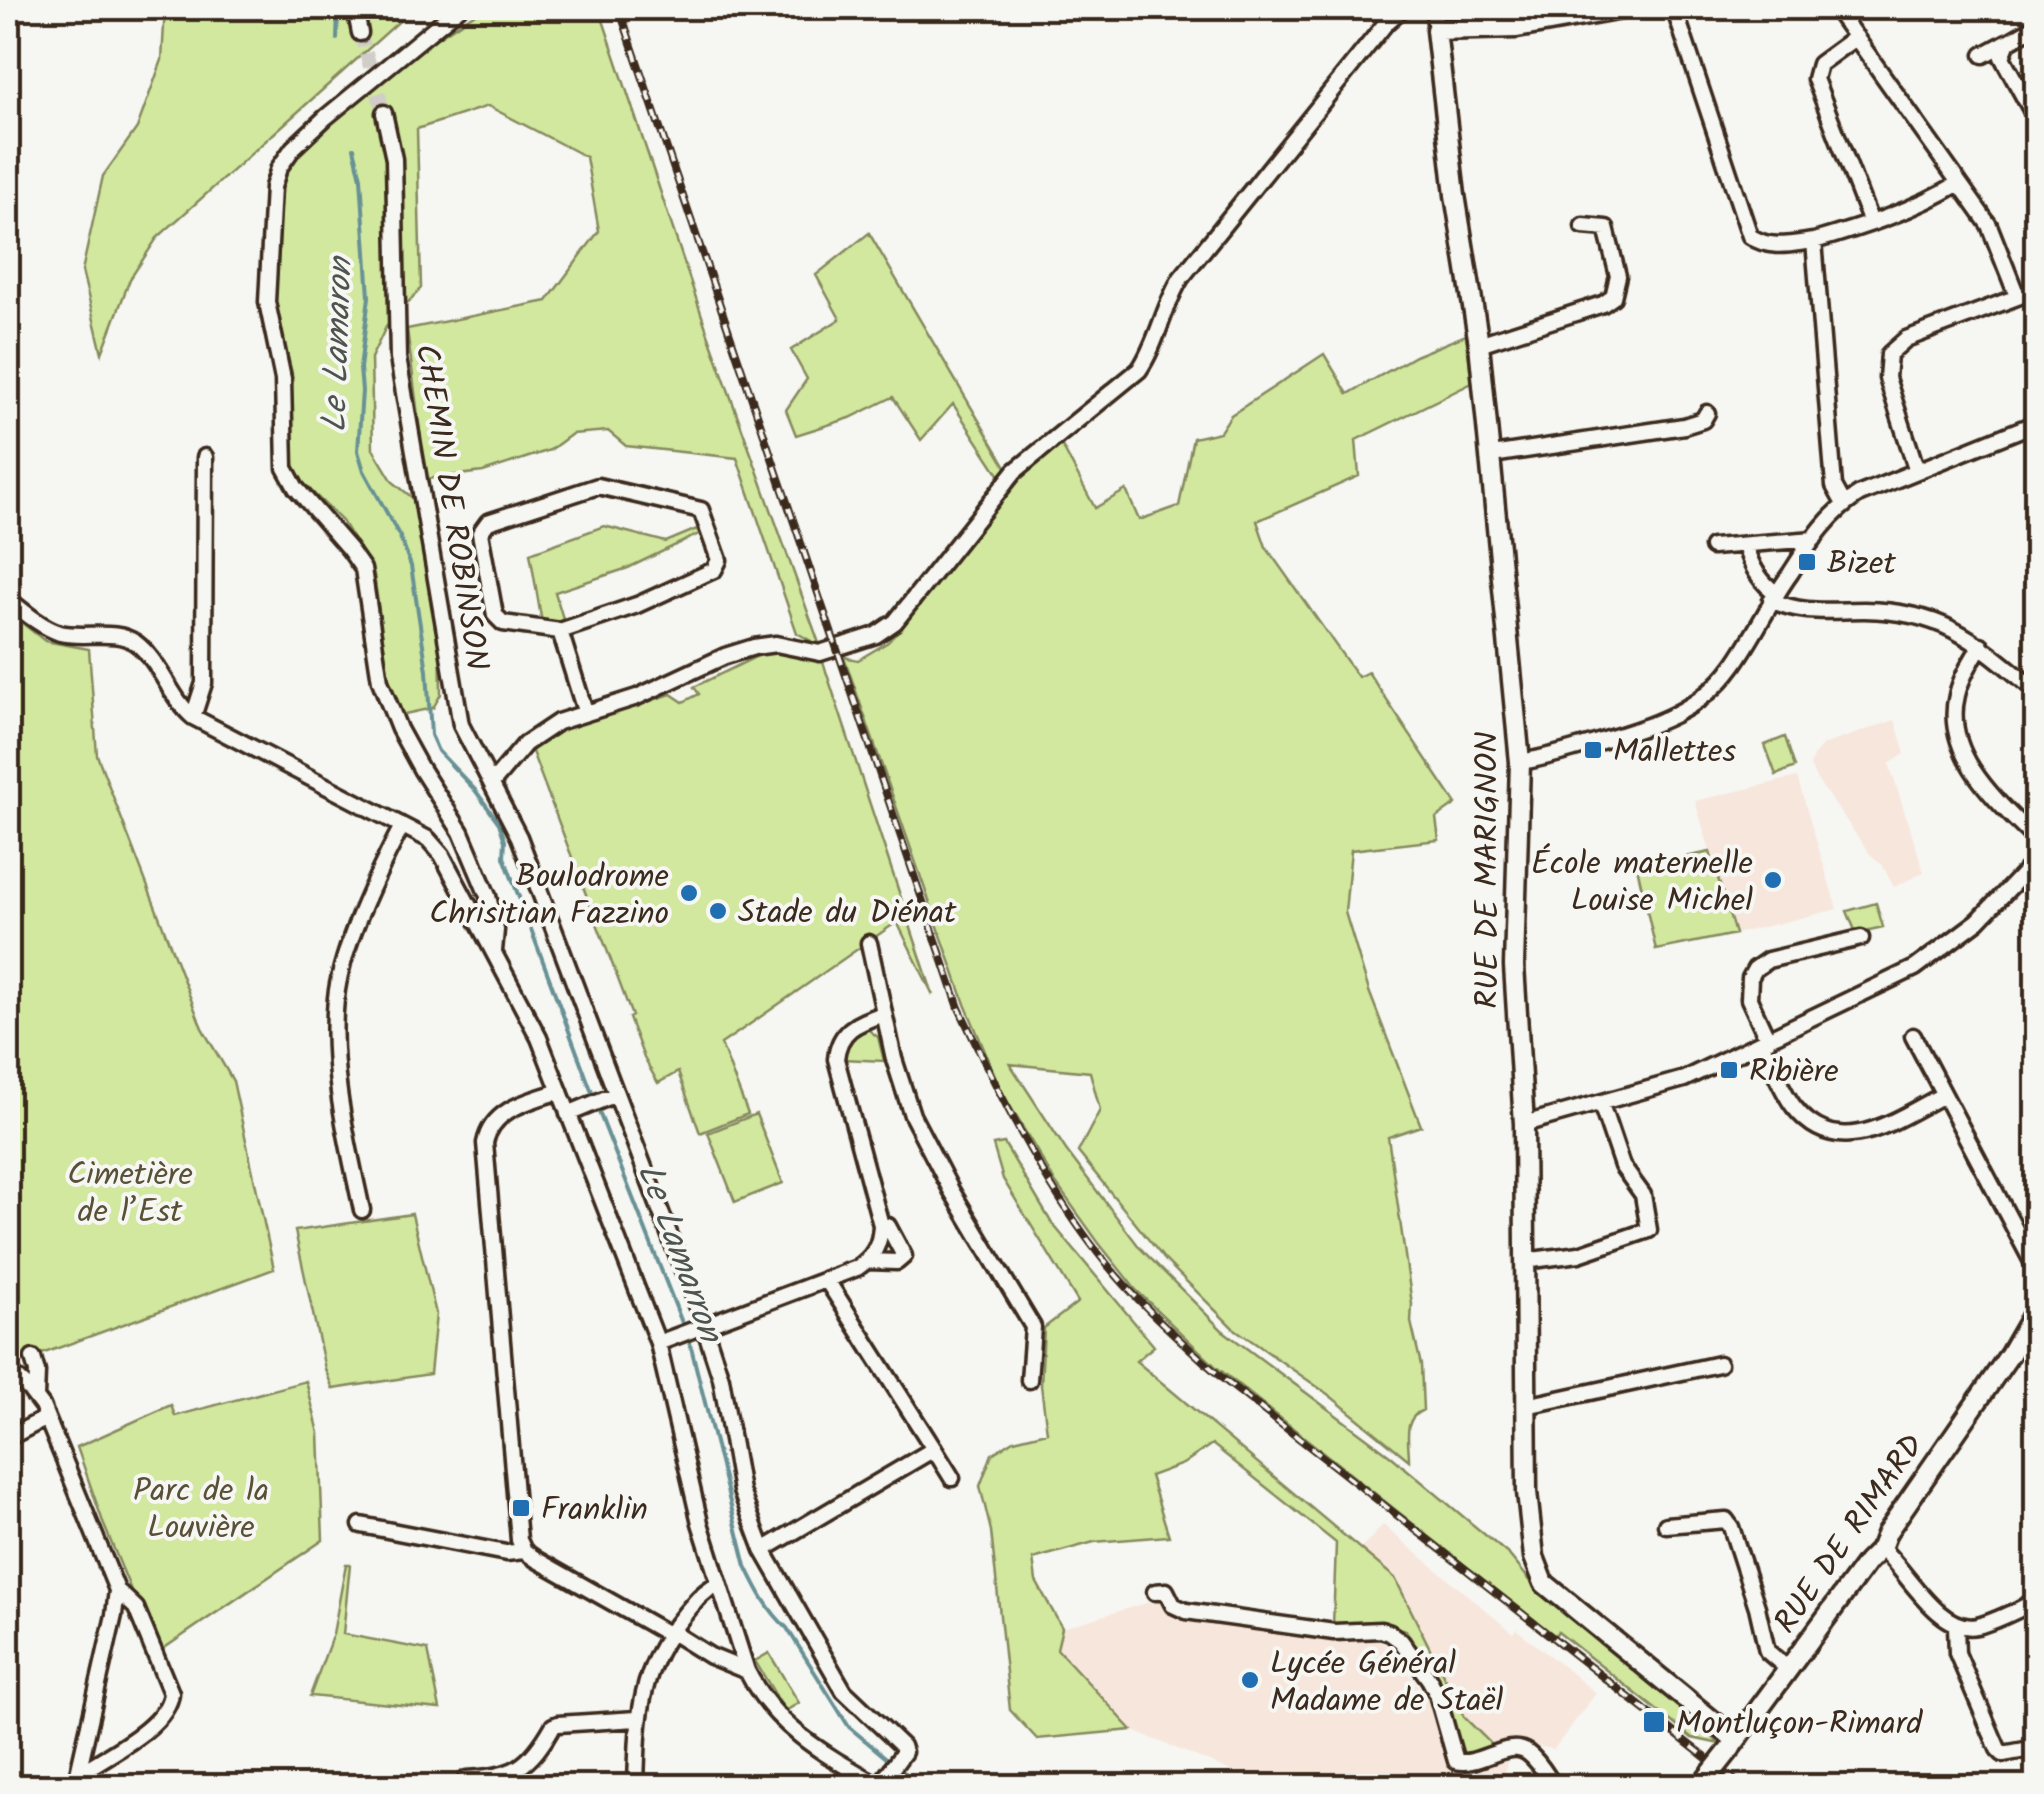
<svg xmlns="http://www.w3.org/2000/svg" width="2044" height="1794" viewBox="0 0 2044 1794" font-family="Kalam,sans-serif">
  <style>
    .built { fill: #f7e6dc }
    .green { fill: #d1e89e; stroke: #86895e; stroke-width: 2.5 }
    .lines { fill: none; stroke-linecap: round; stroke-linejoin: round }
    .stream { stroke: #689195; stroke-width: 4 }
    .minor-tunnel { stroke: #d1cdc8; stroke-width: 14; stroke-dasharray: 14 7; stroke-linecap: butt }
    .minor-casing { stroke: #3b2a1e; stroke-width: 21 }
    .tertiary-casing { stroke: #3b2a1e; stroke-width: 25 }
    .minor { stroke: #f6f6f2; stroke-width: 14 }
    .tertiary { stroke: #f6f6f2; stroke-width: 18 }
    .rail-casing { stroke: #3b2a1e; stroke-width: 8 }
    .rail { stroke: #f6f6f2; stroke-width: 4; stroke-dasharray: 11; stroke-linecap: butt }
    .tertiary-bridge-casing { stroke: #3b2a1e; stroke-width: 25; stroke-linecap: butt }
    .tertiary-bridge { stroke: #f6f6f2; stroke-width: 18 }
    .poi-dot { fill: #1f6fb2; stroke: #f6f6f2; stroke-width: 4 }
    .labels { text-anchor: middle; stroke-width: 8; stroke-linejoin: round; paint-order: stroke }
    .street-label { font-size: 32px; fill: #3b2a1e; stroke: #f6f6f2 }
    .poi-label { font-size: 32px; fill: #3b2a1e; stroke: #f6f6f2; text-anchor: start }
    .park-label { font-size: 32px; fill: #595038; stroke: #f6f6f2 }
    .water-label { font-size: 35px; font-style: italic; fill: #4e5550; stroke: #f6f6f2 }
  </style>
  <rect width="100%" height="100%" fill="#f6f6f2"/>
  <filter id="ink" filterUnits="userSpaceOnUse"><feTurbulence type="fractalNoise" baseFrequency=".01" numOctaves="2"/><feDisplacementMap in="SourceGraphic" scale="20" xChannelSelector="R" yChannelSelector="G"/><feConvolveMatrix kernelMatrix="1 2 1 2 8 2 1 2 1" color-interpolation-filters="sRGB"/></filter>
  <g filter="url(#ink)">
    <path class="built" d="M 1895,720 L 1905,754 L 1889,764 L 1924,872 L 1894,887 L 1882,864 L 1870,854 L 1815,777 L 1810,765 L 1813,756 L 1823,745 Z
      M 1797,777 L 1837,909 L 1735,934 L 1695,801 Z
      M 1383,1525 L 1513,1633 L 1516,1629 L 1596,1693 L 1554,1749 L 1521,1744 L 1498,1751 L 1464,1717 L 1395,1578 L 1361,1549 Z
      M 1163,1598 L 1174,1614 L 1185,1619 L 1379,1641 L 1389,1646 L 1436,1711 L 1452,1771 L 1507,1755 L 1505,1786 L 1268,1786 L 1132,1730 L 1057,1649 L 1062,1628 Z"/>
    <path class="green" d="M 165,8 L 414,8 L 157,238 L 130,279 L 102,353 L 82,271 L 103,176 L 137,128 L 162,60 Z
      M 483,8 L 599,8 L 706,328 L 820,646 L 797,633 L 737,458 L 626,446 L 608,431 L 572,434 L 550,450 L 483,472 L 426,479 L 407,329 L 547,301 L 599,231 L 586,157 L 488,106 L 417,129 L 421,288 L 386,327 L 371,358 L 373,449 L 393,482 L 414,499 L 440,625 L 441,694 L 433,708 L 400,715 L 390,689 L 374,575 L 342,521 L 299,479 L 290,453 L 292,373 L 274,303 L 283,177 L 312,138 L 417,51 Z
      M 869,233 L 1008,470 L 1000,476 L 953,404 L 921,440 L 893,397 L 850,418 L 796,435 L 786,410 L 807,379 L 791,350 L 840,319 L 816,275 Z
      M 1466,335 L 1472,383 L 1356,440 L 1359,476 L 1257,521 L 1266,547 L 1358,677 L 1368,672 L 1456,804 L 1436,818 L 1439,840 L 1351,850 L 1345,912 L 1369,991 L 1421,1126 L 1388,1137 L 1412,1304 L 1411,1322 L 1421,1365 L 1423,1410 C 1402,1419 1409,1440 1409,1460 L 1329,1395 L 1232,1327 L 1165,1260 L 1078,1152 L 1100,1110 L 1090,1072 L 1010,1064 L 1066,1150 L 1140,1248 L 1222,1330 L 1391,1456 L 1509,1555 L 1537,1589 L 1683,1709 L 1720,1744 L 1692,1738 L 1558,1632 L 1554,1636 L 1215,1366 L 1136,1290 L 1098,1242 L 1055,1182 L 1002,1092 L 965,1004 L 844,657 L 858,660 L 888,642 L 1000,498 L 1060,442 L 1095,508 L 1126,490 L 1139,520 L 1179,506 L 1193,438 L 1220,432 L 1231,415 L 1324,354 L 1348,394 L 1415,356 Z
      M 604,526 L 666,542 L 697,529 L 699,534 L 628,568 L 555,592 L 564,622 L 542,623 L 530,553 Z
      M 8,612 L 45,641 L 89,649 L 97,755 L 202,1028 L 233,1081 L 274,1269 L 9,1366 Z
      M 781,651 L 823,662 L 933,995 L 897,922 C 838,962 780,1004 721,1044 L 748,1114 L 700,1133 L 678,1072 L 658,1083 L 644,1058 L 629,1018 L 632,1016 L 531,749 C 570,717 624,711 671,694 L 683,702 L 699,694 L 694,687 L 762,654 Z
      M 1785,737 L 1795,767 L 1776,775 L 1765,745 Z
      M 1710,852 L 1735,934 L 1656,950 L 1637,867 Z
      M 1876,903 L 1883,927 L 1856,933 L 1847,911 Z
      M 866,1028 L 878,1037 L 884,1061 L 842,1059 L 846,1040 Z
      M 756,1114 L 783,1183 L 735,1202 L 708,1133 Z
      M 1004,1143 L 1051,1222 L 1154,1346 L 1136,1361 L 1395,1578 L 1464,1717 L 1498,1751 L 1458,1757 L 1438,1691 L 1406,1630 L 1378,1623 L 1333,1627 L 1336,1543 L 1212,1444 L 1183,1464 L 1150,1476 L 1169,1536 L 1094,1542 L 1033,1559 L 1036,1581 L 1062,1628 L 1057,1649 L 1132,1730 L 1037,1739 L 1010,1710 L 991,1531 L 980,1486 L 992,1454 L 1014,1440 L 1047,1432 L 1041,1385 L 1044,1328 L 1078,1302 L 1003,1179 L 993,1145 Z
      M 412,1214 L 436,1314 L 430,1374 L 333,1389 L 325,1369 L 295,1231 Z
      M 306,1381 L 319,1433 L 323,1540 L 157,1653 L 104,1525 L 77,1447 L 171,1405 L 175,1416 Z
      M 346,1564 L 350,1564 L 343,1634 L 428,1650 L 440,1709 L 310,1696 L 333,1634 Z
      M 769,1653 L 799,1703 L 785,1711 L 755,1661 Z"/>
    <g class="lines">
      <path class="stream" d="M 337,39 L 338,8
        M 354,148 L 361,178 L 369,297 L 360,368 L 362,391 L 358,451 L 364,471 L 400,537 L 411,566 L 427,671 L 431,735 L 438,751 L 475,790 L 499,823 L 505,841 L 504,857 L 594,1098
        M 597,1107 L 690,1343 L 746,1566 C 757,1589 768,1611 787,1628 L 849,1727 L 890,1761
        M 898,1767 L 920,1786"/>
      <path class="minor-tunnel" d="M 360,33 L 384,113"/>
      <defs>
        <path id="minor" d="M 355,8 L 360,33
          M 459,8 L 326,117 L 293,148 L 279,168 L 273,187 L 267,302 L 283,379 L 285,468 L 296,488 L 349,549 L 363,569 L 380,681 L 399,729 L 421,769 L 461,832 L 488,896 L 496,930 L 494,951
          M 1433,8 L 1436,30
          M 1674,8 L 1750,236 C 1770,250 1791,244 1814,241 L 1834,486 L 1844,504
          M 1835,8 L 1989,225 L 2017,296
          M 2036,26 L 2008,42 L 2002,57 L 2036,119
          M 1856,37 L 1819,64 L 1815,79 L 1871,223
          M 1983,55 L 2007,42
          M 384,113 L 394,159 L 398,358 L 461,725 L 519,837 L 704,1326 L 721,1378 L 741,1491 L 763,1550 L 844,1691 L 902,1746 L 904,1752 L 879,1786
          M 1814,241 C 1863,227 1915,210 1959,183
          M 1479,344 L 1603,304 L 1613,297 L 1618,276 L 1606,228 L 1583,226
          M 1492,455 L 1684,426 L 1703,420 L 1707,413
          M 1917,471 L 1887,378 L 1889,354 L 1906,339 L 2036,290
          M 1745,545 C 1750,564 1760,582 1776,593
          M 1712,547 L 1814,539
          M 8,599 C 23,611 41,627 60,633 C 84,639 116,628 136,643 C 161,662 169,697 193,717 L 428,839 L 442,855 L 539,1038 L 658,1343 L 700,1523 L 747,1671
          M 1771,600 C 1802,615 1831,610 1864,610 C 1945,611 1977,642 2036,691
          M 560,631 L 503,623 L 495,615 L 480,533 L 488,522 L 598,486 L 701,510 L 719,560 L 714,570 L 637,605 L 560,631 L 585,711
          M 1981,645 C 1972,660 1961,677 1957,695 C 1942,755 1999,803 2036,840
          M 193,717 L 204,683 L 205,457
          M 1520,762 C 1546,758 1570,750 1595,743 C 1648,727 1699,713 1733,666 C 1754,637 1769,603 1790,574 C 1810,543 1828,513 1860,494 L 2036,423
          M 493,782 L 525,744 L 558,722 L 637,697 L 725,656 L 754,647 L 776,644 L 820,653 L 876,635 L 895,622 L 1015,471 L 1139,370 C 1158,342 1163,307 1181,278 L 1386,23 L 1403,8
          M 869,943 L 894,1059 L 912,1115 L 951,1190 L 1033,1327 L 1029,1380
          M 1913,1036 L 2036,1269
          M 1768,1040 L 1749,999 L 1750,978 L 1755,969 L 1768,960 L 1861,938
          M 1761,1043 C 1772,1063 1780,1089 1794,1107 C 1838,1163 1895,1120 1943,1095
          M 560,1091 C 530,1101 492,1108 485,1143 L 519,1540 L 524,1551 L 537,1560 L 668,1634
          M 568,1114 L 616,1094
          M 1524,1124 L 1684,1079 L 1915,968 L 1978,921 L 2036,860
          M 362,1210 C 347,1140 329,1069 336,998 C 341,947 378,872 402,826
          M 868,1261 L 897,1262 L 904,1256 L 888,1226 L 881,1225
          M 1524,1261 L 1579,1254 L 1649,1230 L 1643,1195 L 1622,1166 L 1601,1104
          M 658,1343 L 857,1268 C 874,1257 880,1245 881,1225 L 836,1059 C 839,1029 858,1023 883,1014
          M 33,1358 L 37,1372 L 36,1397
          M 8,1370 L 29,1389 L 42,1406 L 117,1590 L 114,1615 L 75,1786
          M 1526,1406 L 1719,1364
          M 8,1438 L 46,1418
          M 934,1449 L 952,1478
          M 361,1525 L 506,1553 L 524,1551
          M 1666,1525 L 1726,1520 L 1731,1527 L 1757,1607 L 1767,1651 L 1789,1670
          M 1881,1548 C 1907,1571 1939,1634 1977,1626 C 1998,1621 2017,1610 2036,1601
          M 763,1550 L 934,1449 L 826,1279
          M 1155,1592 L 1166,1591 L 1173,1605 L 1186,1611 L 1334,1632 L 1381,1630 L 1390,1633 L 1401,1641 L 1429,1679 L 1437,1694 L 1456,1761 C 1478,1768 1508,1738 1528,1753 C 1539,1761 1547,1776 1554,1786
          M 1956,1626 L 1957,1653 L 1998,1749 L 2003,1754 L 2036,1748
          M 670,1631 L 710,1656 L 747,1671 C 776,1729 826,1755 880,1786
          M 77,1775 C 105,1756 168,1727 171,1693 L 136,1608 L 117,1590
          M 466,1779 C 514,1777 529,1768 553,1726 L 558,1724 L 637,1719
          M 636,1786 C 638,1718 638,1670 684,1615 C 694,1603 703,1591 718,1584"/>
        <path id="tertiary" d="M 1627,8 L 1517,28 L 1436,30 L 1455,195 L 1479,344 L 1520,762 L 1514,966 L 1524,1124 L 1527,1492 L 1534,1557 L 1544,1583 L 1736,1740
          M 1731,1747 L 1867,1562 L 1881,1548 L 1887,1532 L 2010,1354 L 2036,1309"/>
      </defs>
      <use href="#minor" class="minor-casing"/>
      <use href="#tertiary" class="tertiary-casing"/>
      <use href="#minor" class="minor"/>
      <use href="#tertiary" class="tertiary"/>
      <defs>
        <path id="rail" d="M 619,8 L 959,1008 C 999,1094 1040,1178 1098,1253 C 1134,1300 1179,1339 1222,1378 L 1742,1786"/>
      </defs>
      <use href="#rail" class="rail-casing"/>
      <use href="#rail" class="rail"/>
      <defs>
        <path id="tertiary-bridge" d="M 1701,1786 L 1731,1748"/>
      </defs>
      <use href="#tertiary-bridge" class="tertiary-bridge-casing"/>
      <use href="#tertiary-bridge" class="tertiary-bridge"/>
    </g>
  </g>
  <g class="poi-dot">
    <rect x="1797" y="552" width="20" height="20" rx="5"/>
    <rect x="1583" y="740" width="20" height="20" rx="5"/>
    <circle cx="1773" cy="880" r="10"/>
    <circle cx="689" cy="893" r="10"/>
    <circle cx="718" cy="911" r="10"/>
    <rect x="1719" y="1060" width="20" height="20" rx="5"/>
    <rect x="511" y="1498" width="20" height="20" rx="5"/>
    <circle cx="1250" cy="1680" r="10"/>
    <rect x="1642" y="1710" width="24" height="24" rx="5"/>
  </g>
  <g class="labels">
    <g class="street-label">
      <text transform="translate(453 507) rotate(81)" y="11">CHEMIN DE ROBINSON</text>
      <text transform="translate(1486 870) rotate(-90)" y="11">RUE DE MARIGNON</text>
      <text transform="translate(1848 1533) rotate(-55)" y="11">RUE DE RIMARD</text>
    </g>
    <g class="poi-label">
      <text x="1827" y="573">Bizet</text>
      <text x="1613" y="761">Mallettes</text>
      <text x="1753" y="873" text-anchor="end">École maternelle<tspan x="1753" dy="37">Louise Michel</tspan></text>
      <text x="669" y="886" text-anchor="end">Boulodrome<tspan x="669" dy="37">Chrisitian Fazzino</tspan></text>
      <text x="738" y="922">Stade du Diénat</text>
      <text x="1749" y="1081">Ribière</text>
      <text x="541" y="1519">Franklin</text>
      <text x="1270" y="1673">Lycée Général<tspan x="1270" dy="37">Madame de Staël</tspan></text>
      <text x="1676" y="1733">Montluçon-Rimard</text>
    </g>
    <g class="park-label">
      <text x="130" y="1184">Cimetière<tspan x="130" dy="37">de l’Est</tspan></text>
      <text x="201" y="1500">Parc de la<tspan x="201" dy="37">Louvière</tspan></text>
    </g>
    <g class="water-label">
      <text transform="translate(336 345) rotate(-88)" y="12">Le Lamaron</text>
      <text transform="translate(681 1252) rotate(70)" y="12">Le Lamarron</text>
    </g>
  </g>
  <rect width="2044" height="1794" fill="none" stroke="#f6f6f2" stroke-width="40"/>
  <rect x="20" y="20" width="2004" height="1754" fill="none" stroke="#3b2a1e" stroke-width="4" filter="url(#ink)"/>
</svg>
